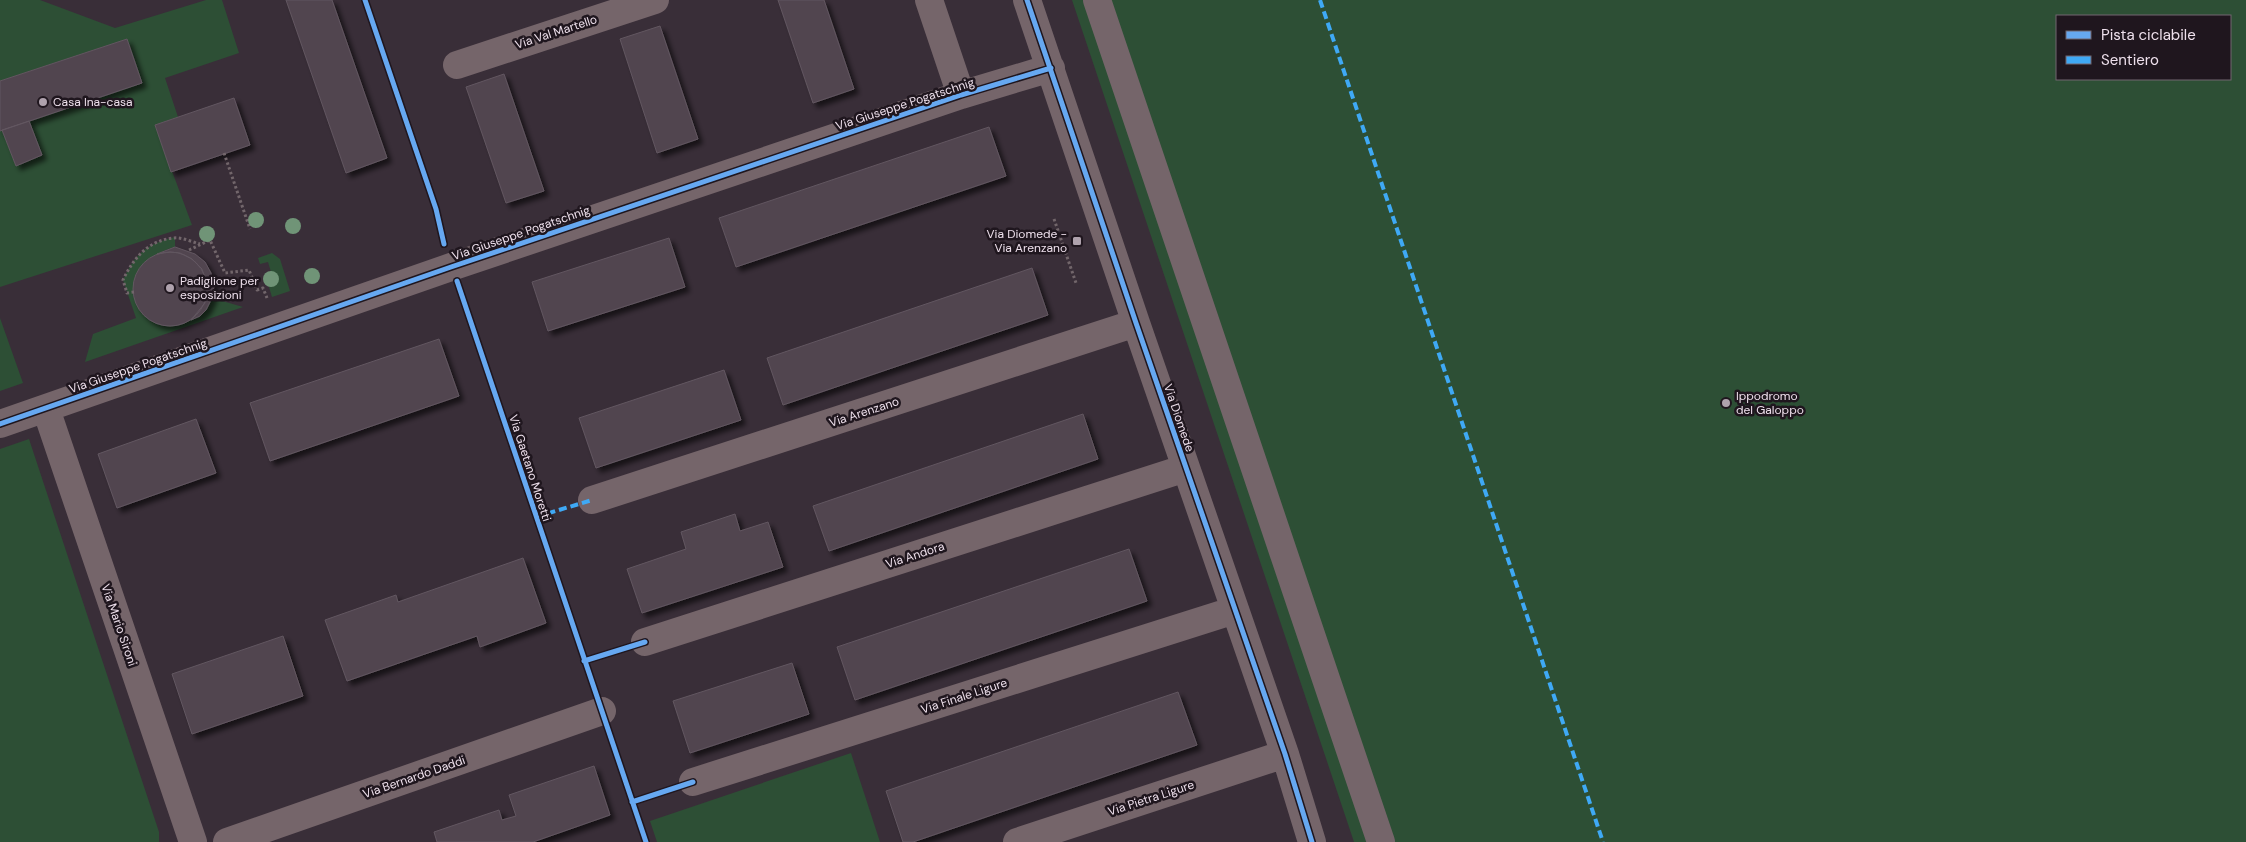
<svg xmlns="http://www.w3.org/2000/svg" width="2246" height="842" viewBox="0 0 2246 842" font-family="'DM Sans',sans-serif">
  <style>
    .green { fill: #2d4f35; fill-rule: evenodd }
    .building { fill: #514450; stroke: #625760; filter: url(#shadow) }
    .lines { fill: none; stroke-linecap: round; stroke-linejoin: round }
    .path { stroke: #72666b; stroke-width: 3; stroke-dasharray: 2.5 2.5; stroke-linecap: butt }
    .minor { stroke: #75656a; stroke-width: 28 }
    .quiet { stroke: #3fa9f5; stroke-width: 4; stroke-dasharray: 8 4; stroke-linecap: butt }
    .cycleway-casing { stroke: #1f161e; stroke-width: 8 }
    .cycleway { stroke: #66a8f1; stroke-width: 5 }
    .tree { fill: #709477 }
    .poi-dot { fill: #afa2ad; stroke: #1f161e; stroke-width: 2 }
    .labels { text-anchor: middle; stroke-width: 5; stroke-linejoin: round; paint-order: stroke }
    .street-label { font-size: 12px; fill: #eee0ec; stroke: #1f161e }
    .poi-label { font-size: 12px; fill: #eee0ec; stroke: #1f161e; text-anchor: start }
  </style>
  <defs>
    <filter id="shadow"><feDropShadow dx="4.5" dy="4.5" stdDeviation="2.5" flood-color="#0009"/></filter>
  </defs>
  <rect width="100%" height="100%" fill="#392e38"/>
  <path class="green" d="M 0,0 L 40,0 L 115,28 L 206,0 L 222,0 L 239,53 L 165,78 L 178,117 L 155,125 L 192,225 L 0,287 L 0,131 L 2,130 L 16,166 L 42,155 L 29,121 L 142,83 L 127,39 L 0,81 Z
    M 1072,0 L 2246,0 L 2246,842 L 1354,842 ZM 2057,16 L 2230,16 L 2230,79 L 2057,79 Z
    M 175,237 L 175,247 C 102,267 139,346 188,321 C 201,315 206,311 212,298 L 243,307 L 85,362 L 93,334 L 136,318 L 123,280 C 135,254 146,244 175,237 Z
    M 272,253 L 280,259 L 290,291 L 272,297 L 265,274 L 271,272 L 268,262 L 260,264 L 258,258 Z
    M 0,318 L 23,383 L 0,391 Z
    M 29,439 L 159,832 L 159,842 L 0,842 L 0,449 Z
    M 851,753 L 880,842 L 657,842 L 650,821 Z"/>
  <path class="building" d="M 286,0 L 332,0 L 387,158 L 346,173 Z
    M 778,0 L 824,0 L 854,89 L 813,103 Z
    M 660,26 L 698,139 L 657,153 L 620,39 Z
    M 127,39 L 142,83 L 0,131 L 0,81 Z
    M 504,74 L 544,191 L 506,203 L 466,87 Z
    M 234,98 L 250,145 L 171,172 L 155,125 Z
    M 29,121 L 42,155 L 16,166 L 2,130 Z
    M 989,127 L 1006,176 L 736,267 L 719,218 Z
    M 669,238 L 685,287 L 548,331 L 532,282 Z
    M 175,247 L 195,254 L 205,262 L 211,273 L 214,286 L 212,298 L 206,310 L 200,316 L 191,320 L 205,303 L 207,284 L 202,269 L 192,259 L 180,253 L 170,252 L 157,254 Z
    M133 289a37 37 0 1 1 74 0a37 37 0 1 1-74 0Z
    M 1032,268 L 1048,315 L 783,405 L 767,358 Z
    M 439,339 L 459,396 L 270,461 L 250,403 Z
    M 724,370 L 741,420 L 596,468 L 579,418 Z
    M 1083,414 L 1098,459 L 829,551 L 813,506 Z
    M 196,419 L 216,473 L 117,508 L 98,454 Z
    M 735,514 L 740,531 L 768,522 L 783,567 L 642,613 L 627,569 L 686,549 L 681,532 Z
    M 1129,549 L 1147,601 L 855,700 L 837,647 Z
    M 523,558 L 546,623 L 480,647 L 477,636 L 347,681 L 325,620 L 396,595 L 398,602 Z
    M 283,636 L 303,696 L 192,734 L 172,674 Z
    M 792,663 L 809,714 L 690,753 L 673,701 Z
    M 1178,692 L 1197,745 L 913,842 L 903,842 L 886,791 Z
    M 594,766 L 610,815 L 533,842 L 437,842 L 434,832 L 499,810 L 502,820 L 516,816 L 509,795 Z"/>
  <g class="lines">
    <path class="path" d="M 365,0 L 436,209 L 442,237
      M 224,153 L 250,229
      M 1054,219 L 1076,283
      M 189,250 L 210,240 L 225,273 L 249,270 L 257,290 L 263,288 L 267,298
      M 134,292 L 127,293 L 123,280 C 133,259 148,240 174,238 C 182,237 192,242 200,244
      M 462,296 L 591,681
      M 612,741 L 646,842"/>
    <path class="minor" d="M 929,0 L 961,95
      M 1027,0 L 1136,323 L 1285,754 L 1312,842
      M 1097,0 L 1381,842
      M 457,65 L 655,0
      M 46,409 L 193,842
      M 0,424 L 451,267 L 961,95 L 1051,68
      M 592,500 L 1136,323
      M 645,642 L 1186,468
      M 693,782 L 1235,610
      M 227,842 L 602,711
      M 1017,842 L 1285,754"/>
    <path class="quiet" d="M 1320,0 L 1603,842
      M 536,517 L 592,500"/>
    <defs>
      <path id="cycleway" d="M 365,0 L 436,209 L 444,244
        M 1027,0 L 1136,323 L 1285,754 L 1312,842
        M 457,281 L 646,842
        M 0,424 L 451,267 L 961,95 L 1051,68
        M 584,661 L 645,642
        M 632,802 L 693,782"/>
    </defs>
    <use href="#cycleway" class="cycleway-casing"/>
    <use href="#cycleway" class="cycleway"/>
  </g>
  <g class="tree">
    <circle cx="256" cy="220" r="8"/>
    <circle cx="293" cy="226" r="8"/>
    <circle cx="207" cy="234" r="8"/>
    <circle cx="312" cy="276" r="8"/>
    <circle cx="271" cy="279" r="8"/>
  </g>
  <g class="poi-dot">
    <circle cx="43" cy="102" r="5"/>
    <rect x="1072" y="236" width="10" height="10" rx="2.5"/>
    <circle cx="170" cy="288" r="5"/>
    <circle cx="1726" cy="403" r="5"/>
  </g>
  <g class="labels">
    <g class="street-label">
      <text transform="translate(556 32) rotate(-18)" y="4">Via Val Martello</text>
      <text transform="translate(905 104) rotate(-18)" y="4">Via Giuseppe Pogatschnig</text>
      <text transform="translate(521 233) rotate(-19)" y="4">Via Giuseppe Pogatschnig</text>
      <text transform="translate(138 366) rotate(-19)" y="4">Via Giuseppe Pogatschnig</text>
      <text transform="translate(864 412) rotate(-18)" y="4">Via Arenzano</text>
      <text transform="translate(1179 418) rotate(71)" y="4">Via Diomede</text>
      <text transform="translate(530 468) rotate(72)" y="4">Via Gaetano Moretti</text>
      <text transform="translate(915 555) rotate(-18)" y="4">Via Andora</text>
      <text transform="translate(119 625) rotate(71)" y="4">Via Mario Sironi</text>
      <text transform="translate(964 696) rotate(-18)" y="4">Via Finale Ligure</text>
      <text transform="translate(414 777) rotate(-19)" y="4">Via Bernardo Daddi</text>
      <text transform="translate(1151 798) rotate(-18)" y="4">Via Pietra Ligure</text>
    </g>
    <g class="poi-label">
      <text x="53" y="106">Casa Ina-casa</text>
      <text x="1067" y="238" text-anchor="end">Via Diomede -<tspan x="1067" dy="14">Via Arenzano</tspan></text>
      <text x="180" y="285">Padiglione per<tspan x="180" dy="14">esposizioni</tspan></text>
      <text x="1736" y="400">Ippodromo<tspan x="1736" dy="14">del Galoppo</tspan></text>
    </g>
  </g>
  <rect x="2056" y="15" width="175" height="65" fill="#1f161e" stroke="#726770"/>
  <rect x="2066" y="31" width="25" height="8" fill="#66a8f1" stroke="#726770"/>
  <text x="2101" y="40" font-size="15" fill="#eee0ec">Pista ciclabile</text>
  <rect x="2066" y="56" width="25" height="8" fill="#3fa9f5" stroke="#726770"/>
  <text x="2101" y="65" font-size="15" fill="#eee0ec">Sentiero</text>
</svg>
